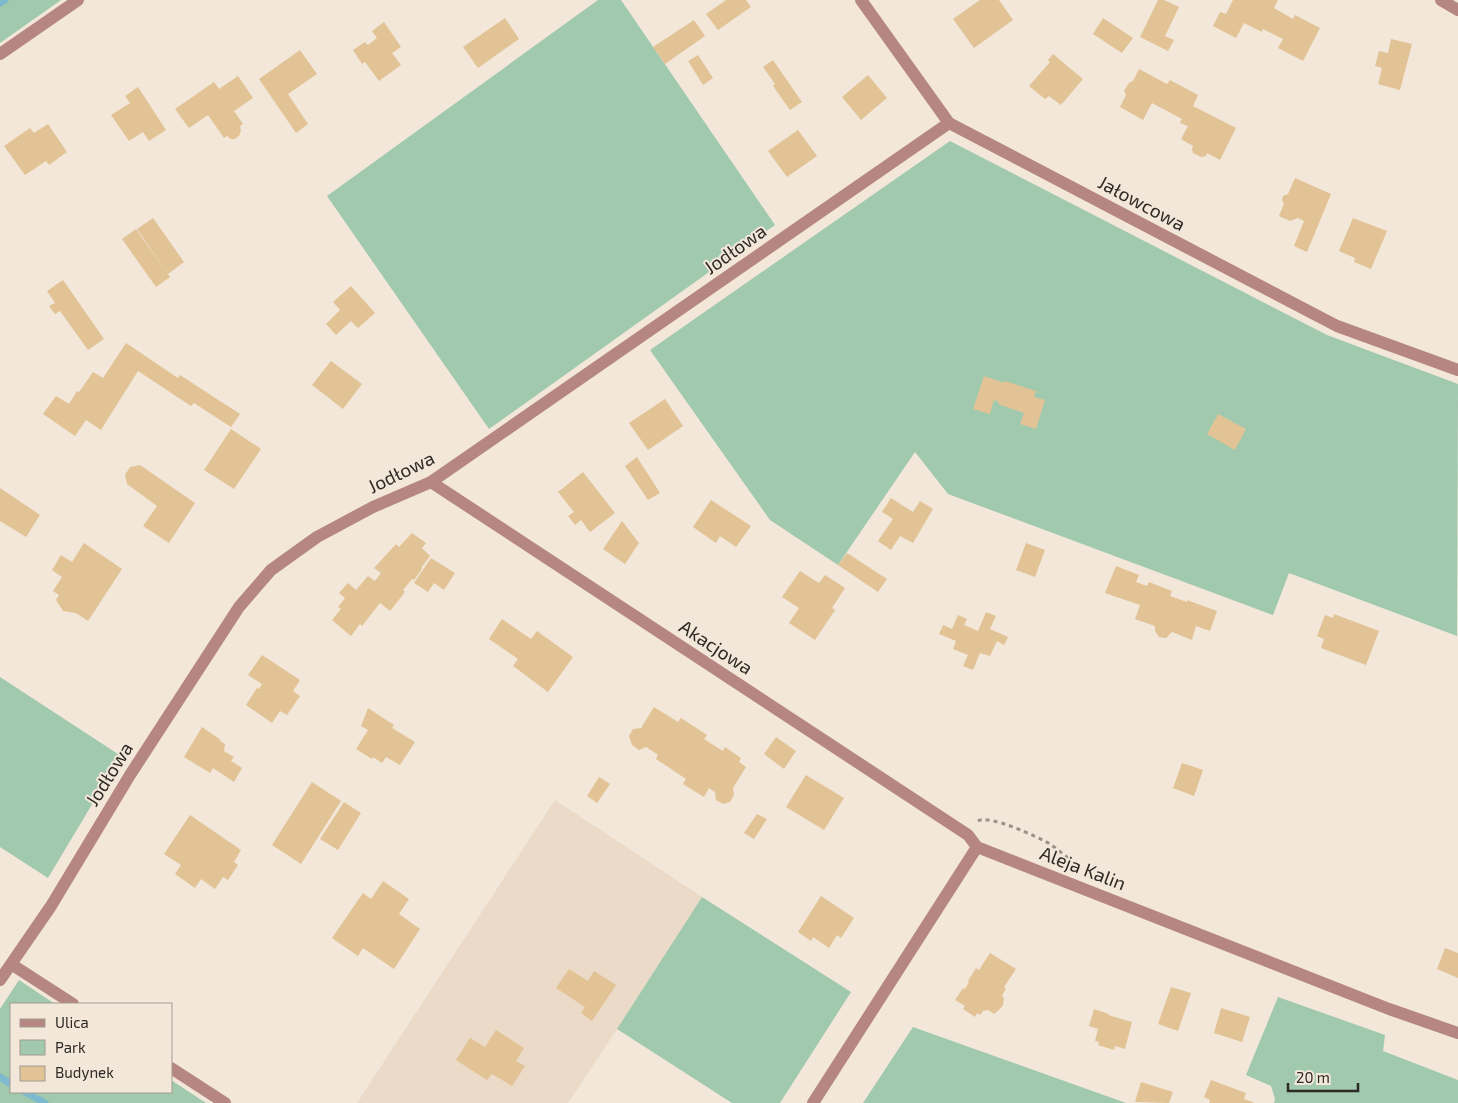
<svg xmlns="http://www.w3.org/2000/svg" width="1458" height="1103" viewBox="0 0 1458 1103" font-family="'Exo 2',sans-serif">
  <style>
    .built { fill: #eadac7 }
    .green { fill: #a0c9ae }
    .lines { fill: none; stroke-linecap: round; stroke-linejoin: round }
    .stream { stroke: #7dbace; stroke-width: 7 }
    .building { fill: #e1c395 }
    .path { stroke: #9a9288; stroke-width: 3; stroke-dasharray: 4 4; stroke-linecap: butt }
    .street { stroke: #b58682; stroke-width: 12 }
    .labels { text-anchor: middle; stroke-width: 4; stroke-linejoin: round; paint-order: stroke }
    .street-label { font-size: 19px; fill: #2e2a25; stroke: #f2e7d9 }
  </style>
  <rect width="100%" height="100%" fill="#f2e7d9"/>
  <path class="built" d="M 555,800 L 702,897 L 617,1029 L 568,1103 L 357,1103 Z"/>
  <path class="green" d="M 0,0 L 61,0 L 0,43 Z
    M 598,0 L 621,0 L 775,225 L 489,429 L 327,196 Z
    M 950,141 L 1327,335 L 1458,384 L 1457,636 L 1289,573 L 1273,615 L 948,494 L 915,452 L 838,565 L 770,520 L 650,350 Z
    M 0,677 L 121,756 L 48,878 L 0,847 Z
    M 702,897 L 851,992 L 780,1103 L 732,1103 L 617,1029 Z
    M 19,980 L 55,1004 L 11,1004 L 11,1092 L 171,1092 L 171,1080 L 206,1103 L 0,1103 L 0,1009 Z
    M 1278,997 L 1385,1035 L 1383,1051 L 1458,1080 L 1458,1103 L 1274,1103 L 1275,1099 L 1271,1086 L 1246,1075 Z
    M 913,1027 L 1126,1103 L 863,1103 Z"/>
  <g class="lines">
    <path class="stream" d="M 0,3 L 5,0
      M 0,1077 L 11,1084
      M 25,1092 L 45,1103"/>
  </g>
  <path class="building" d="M 726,0 L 746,0 L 751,7 L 718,30 L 706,14 Z
    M 980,0 L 999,0 L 1013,20 L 974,48 L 953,19 Z
    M 1158,0 L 1164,0 L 1179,7 L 1165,36 L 1174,40 L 1168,51 L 1140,37 Z
    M 1233,0 L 1278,0 L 1274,8 L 1293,19 L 1295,15 L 1320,28 L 1303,61 L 1278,48 L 1283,39 L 1263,29 L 1262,32 L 1244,23 L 1236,38 L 1213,26 L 1220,12 L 1226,14 Z
    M 505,18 L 519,39 L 478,68 L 463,47 Z
    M 1103,18 L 1133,38 L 1122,53 L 1093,34 Z
    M 694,20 L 705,36 L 665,64 L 653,47 Z
    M 384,22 L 401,47 L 392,53 L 401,65 L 379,81 L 365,62 L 362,64 L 353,50 L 365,42 L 368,45 L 377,38 L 372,31 Z
    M 1391,39 L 1412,44 L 1400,90 L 1378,84 L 1382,68 L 1375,66 L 1379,51 L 1388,53 Z
    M 300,50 L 317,74 L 288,94 L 308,124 L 296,133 L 259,79 Z
    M 1053,54 L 1083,79 L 1061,105 L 1049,96 L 1045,99 L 1029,86 L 1050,62 L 1048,60 Z
    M 698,55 L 713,78 L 703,85 L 688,61 Z
    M 773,60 L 802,102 L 790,110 L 773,86 L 775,84 L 763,67 Z
    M 1139,69 L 1167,84 L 1170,80 L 1198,95 L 1193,106 L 1236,128 L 1220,160 L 1207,153 L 1206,156 L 1201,157 L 1193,153 L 1192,149 L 1193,146 L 1181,139 L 1188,126 L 1180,123 L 1182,119 L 1152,103 L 1143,120 L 1120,107 L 1126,95 L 1124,91 L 1129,83 L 1133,81 Z
    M 868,75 L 887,98 L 861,120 L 842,97 Z
    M 238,76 L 253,98 L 234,111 L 243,124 L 240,126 L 241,131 L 239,136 L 235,139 L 231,139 L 227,136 L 224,138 L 208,115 L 189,128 L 175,109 L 214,82 L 219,89 Z
    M 138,87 L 166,130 L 149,141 L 143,132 L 129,141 L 111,115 L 130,103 L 125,96 Z
    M 48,124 L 67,152 L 49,165 L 46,161 L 25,175 L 4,146 L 30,128 L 34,133 Z
    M 798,130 L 817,156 L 787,177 L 768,151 Z
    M 1295,178 L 1331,194 L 1307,252 L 1294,246 L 1304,221 L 1298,218 L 1290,221 L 1279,216 L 1284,204 L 1282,200 L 1283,196 L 1288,194 Z
    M 153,218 L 184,262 L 168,274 L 137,229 Z
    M 1353,218 L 1387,231 L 1371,269 L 1354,262 L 1355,258 L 1339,251 Z
    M 136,229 L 170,277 L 156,287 L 122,239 Z
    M 63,280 L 104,339 L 88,350 L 60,311 L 55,314 L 49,306 L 55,303 L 47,291 Z
    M 351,286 L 375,313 L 358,328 L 351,321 L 336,335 L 326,324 L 340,310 L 333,302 Z
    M 126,343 L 178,378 L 180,375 L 240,414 L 231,427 L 194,403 L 191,406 L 138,371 L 101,430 L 86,420 L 75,436 L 43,414 L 56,396 L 69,404 L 77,391 L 79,392 L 93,372 L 103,378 Z
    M 331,361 L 362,384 L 343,409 L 312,385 Z
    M 984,376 L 1004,383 L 1005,381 L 1036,391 L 1034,397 L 1045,400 L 1036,429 L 1020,424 L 1024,413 L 998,404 L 999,402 L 994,400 L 990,414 L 973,409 Z
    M 665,399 L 683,426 L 648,450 L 629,423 Z
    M 1218,414 L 1246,429 L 1235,450 L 1207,434 Z
    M 231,429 L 261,449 L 234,489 L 204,470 Z
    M 637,457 L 660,493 L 648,500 L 625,466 Z
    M 140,465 L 195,503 L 169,543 L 143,526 L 157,506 L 127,484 L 125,475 L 130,467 Z
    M 583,472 L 615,513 L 590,532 L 581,520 L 575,525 L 568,516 L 574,512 L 558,492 Z
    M 0,488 L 40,515 L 26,537 L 0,521 Z
    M 891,498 L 913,512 L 920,501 L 933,509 L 913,543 L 900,536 L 891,550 L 878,541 L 893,519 L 882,512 Z
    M 711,500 L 751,526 L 736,547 L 720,536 L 716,543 L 693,527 Z
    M 622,521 L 639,543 L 625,564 L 603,549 Z
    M 412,533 L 426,543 L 422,548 L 430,556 L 421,568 L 422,569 L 414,580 L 412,579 L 403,590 L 405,592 L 390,611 L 380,603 L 362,626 L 360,624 L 351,636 L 332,620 L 341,609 L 338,607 L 345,598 L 339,593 L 348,583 L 356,590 L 368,576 L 375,581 L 381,573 L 374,568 L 396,544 L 399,547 Z
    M 84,543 L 122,569 L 88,621 L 76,613 L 63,611 L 56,600 L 59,595 L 53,591 L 62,577 L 52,570 L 61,555 L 72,562 Z
    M 1026,543 L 1045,550 L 1035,577 L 1016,570 Z
    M 847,553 L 887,579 L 878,592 L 838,565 Z
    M 431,558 L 455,573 L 444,590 L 434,583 L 428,592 L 414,583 Z
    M 1116,566 L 1139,575 L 1136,582 L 1147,586 L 1149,582 L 1172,591 L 1170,596 L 1187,602 L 1187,600 L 1217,611 L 1210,631 L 1196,626 L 1192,640 L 1172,632 L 1166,638 L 1159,637 L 1155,631 L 1155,626 L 1135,619 L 1140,605 L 1105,593 Z
    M 800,571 L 819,583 L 825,575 L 845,588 L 832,608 L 835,610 L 815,640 L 789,623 L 799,608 L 782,597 Z
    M 986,612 L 996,616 L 990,629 L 1008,637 L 1004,645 L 997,641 L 990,656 L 980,653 L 973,670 L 963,666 L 968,655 L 953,649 L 956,641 L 939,634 L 943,625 L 952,629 L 958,615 L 967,619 L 964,625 L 978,631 Z
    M 1334,614 L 1379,631 L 1366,665 L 1321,648 L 1324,639 L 1317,636 L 1325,615 L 1333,618 Z
    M 502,619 L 531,639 L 537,631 L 573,657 L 548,692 L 513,666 L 518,659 L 489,639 Z
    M 262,655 L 300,680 L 293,691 L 300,696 L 287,715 L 280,711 L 272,723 L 246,705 L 257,688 L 259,689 L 262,684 L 248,675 Z
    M 654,707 L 678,722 L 681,718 L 707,735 L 704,739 L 723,751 L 725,747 L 741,758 L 739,762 L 746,767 L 733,788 L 734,795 L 730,802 L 723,804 L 716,800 L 715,792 L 709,788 L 704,797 L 683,784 L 686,779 L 656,759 L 658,755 L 646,747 L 639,750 L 632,745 L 629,736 L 633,729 L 641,728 Z
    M 368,708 L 394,725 L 392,728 L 415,742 L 400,765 L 386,757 L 382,763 L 373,757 L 372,759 L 356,749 L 368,730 L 361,726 Z
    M 202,727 L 221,740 L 220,741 L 225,744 L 224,751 L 234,757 L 231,761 L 242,768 L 234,782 L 213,768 L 210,773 L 184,757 Z
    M 776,737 L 796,751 L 784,769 L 764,754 Z
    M 1182,763 L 1203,770 L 1194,796 L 1173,788 Z
    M 806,775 L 844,798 L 824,830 L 786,807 Z
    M 599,777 L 610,784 L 597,803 L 587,796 Z
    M 312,782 L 341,801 L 301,864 L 272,845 Z
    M 344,802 L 361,813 L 338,850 L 320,839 Z
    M 757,814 L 767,819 L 754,839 L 744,833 Z
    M 190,815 L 241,850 L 234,862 L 238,865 L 228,880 L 223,877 L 215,889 L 201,879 L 195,888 L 175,874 L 181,865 L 164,854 Z
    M 383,881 L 409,899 L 399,914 L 420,929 L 394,969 L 363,948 L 358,956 L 332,938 L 363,893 L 371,899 Z
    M 821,896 L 854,918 L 841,938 L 837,935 L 829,948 L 813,937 L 811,941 L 798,932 Z
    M 1445,948 L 1458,953 L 1458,978 L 1437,969 Z
    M 990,953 L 1016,969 L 1004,987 L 1006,988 L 1002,996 L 1004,998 L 1003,1005 L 1000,1009 L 994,1014 L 988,1010 L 983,1011 L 980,1015 L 977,1013 L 975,1017 L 963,1009 L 965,1006 L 955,1000 L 963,988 L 965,989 L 969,982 L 968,981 L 976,968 L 979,970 Z
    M 569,969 L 588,981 L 594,971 L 616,985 L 592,1021 L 581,1013 L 585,1007 L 556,988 Z
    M 1171,987 L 1191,993 L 1178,1031 L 1158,1024 Z
    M 1221,1008 L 1250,1017 L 1242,1042 L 1214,1033 Z
    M 1094,1009 L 1109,1014 L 1108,1015 L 1132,1022 L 1125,1049 L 1115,1046 L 1114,1050 L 1098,1045 L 1099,1042 L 1095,1041 L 1098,1029 L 1089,1026 Z
    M 496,1030 L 524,1048 L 516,1061 L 525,1066 L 512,1086 L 492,1074 L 487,1080 L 456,1060 L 470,1038 L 485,1047 Z
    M 1211,1080 L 1246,1093 L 1244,1099 L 1255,1103 L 1209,1103 L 1210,1100 L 1204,1097 Z
    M 1141,1082 L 1173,1092 L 1169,1103 L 1135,1102 Z"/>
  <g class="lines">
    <path class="path" d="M 978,821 C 989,814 1038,837 1050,844 C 1060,851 1069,859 1078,866"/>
    <path class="street" d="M 861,0 L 949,123 L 1337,326 L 1458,370
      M 1441,0 L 1458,10
      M 0,54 L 78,0
      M 431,482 L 968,835 L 977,847
      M 977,847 L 1389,1009 L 1458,1033
      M 11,964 L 73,1004
      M 0,980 L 51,906 L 130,775 L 239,607 L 271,570 L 317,537 L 373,507 L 431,482 L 949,123
      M 171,1068 L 225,1103
      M 813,1103 L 977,847"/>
  </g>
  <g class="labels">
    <g class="street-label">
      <text transform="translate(1142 203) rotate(28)" y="7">Jałowcowa</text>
      <text transform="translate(735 249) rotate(-35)" y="7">Jodłowa</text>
      <text transform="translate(401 472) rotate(-26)" y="7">Jodłowa</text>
      <text transform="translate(716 647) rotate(33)" y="7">Akacjowa</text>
      <text transform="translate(109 774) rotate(-58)" y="7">Jodłowa</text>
      <text transform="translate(1083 868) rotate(21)" y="7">Aleja Kalin</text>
    </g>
  </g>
  <rect x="10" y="1003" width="162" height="90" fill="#f2e7d9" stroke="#a49b91"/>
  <rect x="20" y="1019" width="25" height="8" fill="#b58682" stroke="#a49b91"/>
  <text x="55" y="1028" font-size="15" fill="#2e2a25">Ulica</text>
  <rect x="20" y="1040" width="25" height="15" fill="#a0c9ae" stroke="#a49b91"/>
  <text x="55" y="1053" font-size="15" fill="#2e2a25">Park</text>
  <rect x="20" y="1066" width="25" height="15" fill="#e1c395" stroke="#a49b91"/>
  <text x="55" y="1078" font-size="15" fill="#2e2a25">Budynek</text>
  <path d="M1288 1083v8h70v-8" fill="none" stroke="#2e2a25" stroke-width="2.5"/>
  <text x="1296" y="1083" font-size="15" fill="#2e2a25" stroke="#f2e7d9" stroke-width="4" paint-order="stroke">20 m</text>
</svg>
